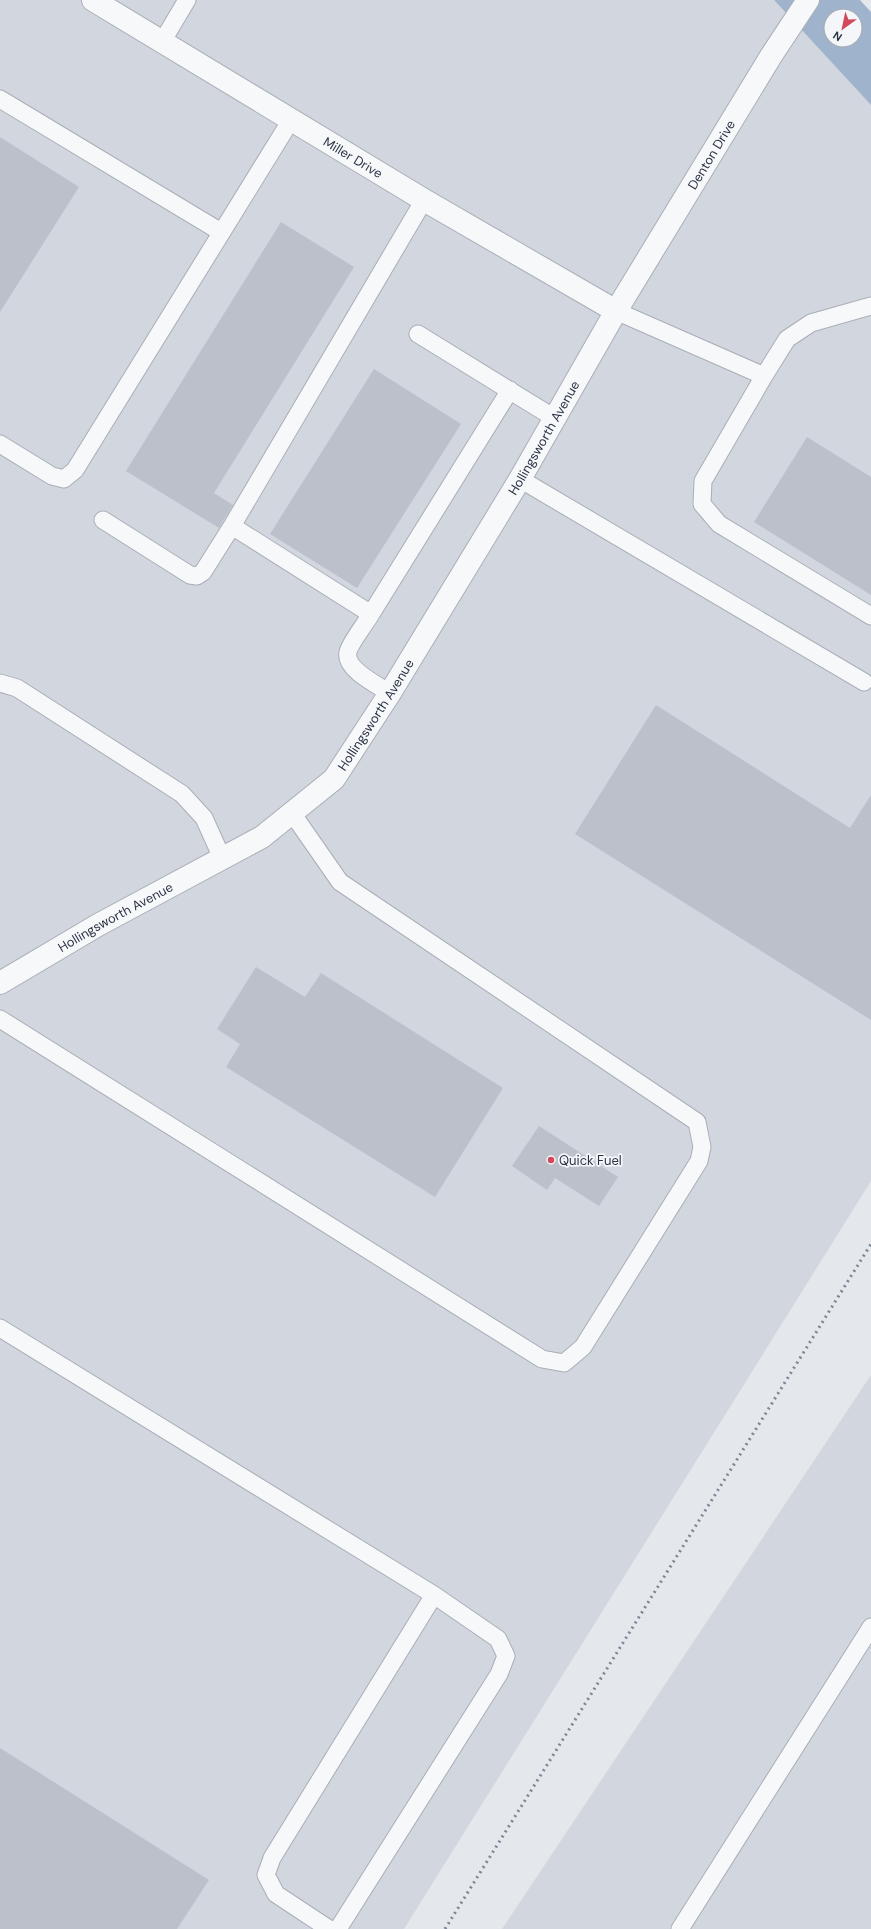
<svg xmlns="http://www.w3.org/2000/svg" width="871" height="1929" viewBox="0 0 871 1929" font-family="'DM Sans',sans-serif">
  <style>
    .built { fill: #d2d6de }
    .water { fill: #9fb4cc; fill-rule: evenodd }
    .building { fill: #bbc0ca }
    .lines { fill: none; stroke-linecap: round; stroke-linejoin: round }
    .lane-casing { stroke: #a9aeb7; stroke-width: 19 }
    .street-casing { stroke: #a9aeb7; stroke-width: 24 }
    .lane { stroke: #f7f8fa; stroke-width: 17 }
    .street { stroke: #f7f8fa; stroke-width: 22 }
    .rail { stroke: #7d8696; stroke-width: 3; stroke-dasharray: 2 4; stroke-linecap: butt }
    .poi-dot { fill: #d1495b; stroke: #f4f6f9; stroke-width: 1.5 }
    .labels { text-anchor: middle; stroke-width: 3.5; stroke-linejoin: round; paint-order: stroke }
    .street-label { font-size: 13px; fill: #2b3445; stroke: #f4f6f9 }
    .poi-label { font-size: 13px; fill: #2b3445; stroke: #f4f6f9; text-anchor: start }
  </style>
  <rect width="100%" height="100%" fill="#e4e7ec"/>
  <path class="built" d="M 0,0 L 774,0 L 871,105 L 871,1181 L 404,1929 L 0,1929 Z
    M 871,1375 L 871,1929 L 502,1929 Z"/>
  <path class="water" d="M 774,0 L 860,0 L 871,12 L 871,105 ZM 831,16 L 855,16 L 855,40 L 831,40 Z"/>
  <path class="building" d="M 0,137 L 79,187 L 0,312 Z
    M 281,222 L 354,267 L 214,493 L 233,505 L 219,528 L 126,471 Z
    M 374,369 L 461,424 L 357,588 L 270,534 Z
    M 807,437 L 871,477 L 871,595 L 754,522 Z
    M 656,705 L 850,828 L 871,795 L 871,1020 L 575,834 Z
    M 256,967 L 305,997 L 321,973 L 503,1088 L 435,1197 L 226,1067 L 240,1044 L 217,1029 Z
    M 539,1126 L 618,1177 L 599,1206 L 555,1178 L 547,1190 L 512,1166 Z
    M 0,1748 L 209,1880 L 177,1929 L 0,1929 Z"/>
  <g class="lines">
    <defs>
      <path id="lane" d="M 162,42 L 187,0
        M 0,99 L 221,232
        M 871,306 L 811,323 L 787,339 L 764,376 L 703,481 L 702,504 L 719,524 L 871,616
        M 616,311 L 764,376
        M 418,334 L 556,419
        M 0,444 L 52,476 L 64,479 L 75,470 L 291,120
        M 520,479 L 864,682
        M 103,520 L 190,575 L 197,576 L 203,572 L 232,526 L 424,200
        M 232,526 L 371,614 L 510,390
        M 371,614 C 366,623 350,643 348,652 C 344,669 377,685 390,693
        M 0,683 L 17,688 L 182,794 L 204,818 L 222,858
        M 0,1019 L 542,1359 L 564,1363 L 583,1347 L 699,1161 L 702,1147 L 697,1122 L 340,882 L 292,813
        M 0,1328 L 434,1595 L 498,1639 L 506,1656 L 499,1674 L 338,1929
        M 329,1929 L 276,1894 L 266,1875 L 272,1858 L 434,1595
        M 680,1929 L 871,1627"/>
      <g id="street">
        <path id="s1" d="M 93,0 L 424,200 L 616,311"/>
        <path id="s2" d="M 0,983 L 98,925 L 262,837 L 334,779 L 390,693 L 520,479 L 616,311 L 771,56 L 808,0"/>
      </g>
    </defs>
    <use href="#lane" class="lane-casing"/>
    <use href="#street" class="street-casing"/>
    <use href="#lane" class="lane"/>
    <use href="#street" class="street"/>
    <path class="rail" d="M 445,1929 L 871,1244"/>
  </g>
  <circle class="poi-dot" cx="551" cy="1160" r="4"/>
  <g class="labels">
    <g class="street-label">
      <text dy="5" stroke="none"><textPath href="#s2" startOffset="1122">Denton Drive</textPath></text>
      <text dy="5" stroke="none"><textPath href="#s1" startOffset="304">Miller Drive</textPath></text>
      <text dy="5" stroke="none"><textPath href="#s2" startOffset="793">Hollingsworth Avenue</textPath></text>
      <text dy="5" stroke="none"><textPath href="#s2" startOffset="469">Hollingsworth Avenue</textPath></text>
      <text dy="5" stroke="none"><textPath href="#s2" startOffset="133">Hollingsworth Avenue</textPath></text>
    </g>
    <g class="poi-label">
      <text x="559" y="1165">Quick Fuel</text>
    </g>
  </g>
  <g transform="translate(843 28) rotate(213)"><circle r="19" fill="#f4f6f9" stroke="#a4a8b1"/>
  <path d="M0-3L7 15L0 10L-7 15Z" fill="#d1495b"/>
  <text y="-6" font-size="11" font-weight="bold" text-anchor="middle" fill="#2b3445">N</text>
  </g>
</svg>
